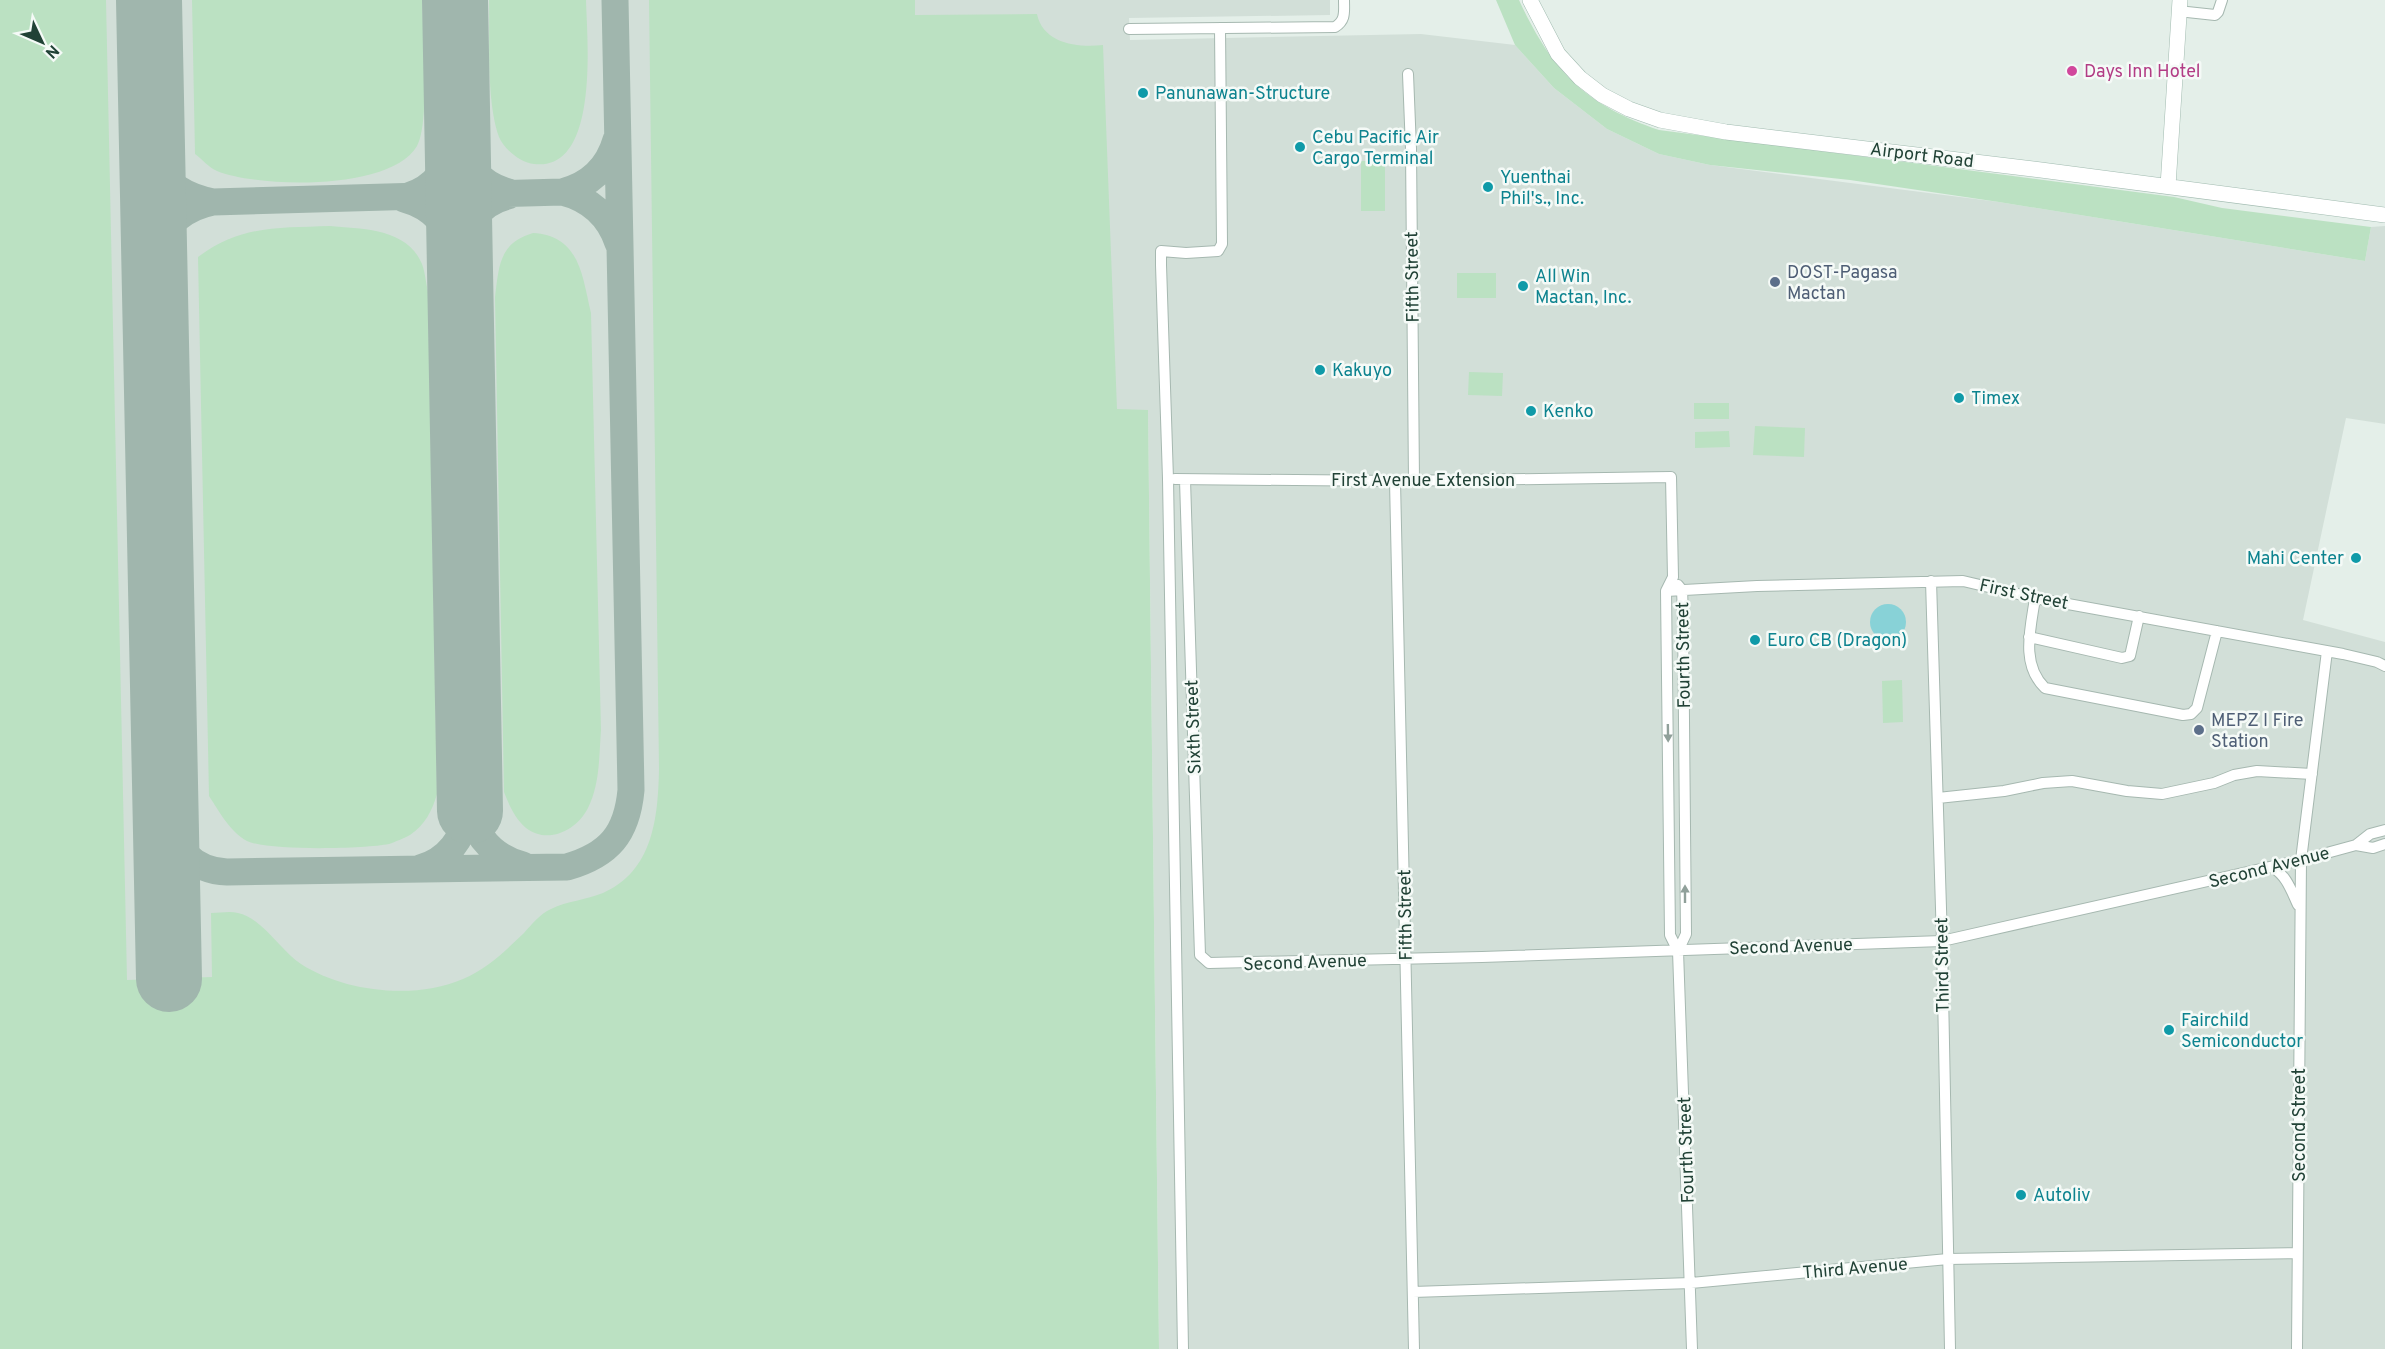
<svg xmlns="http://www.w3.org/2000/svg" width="2385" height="1349" viewBox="0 0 2385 1349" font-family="Overpass,sans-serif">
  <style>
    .built { fill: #d2dfd8 }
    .green { fill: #bbe1c2 }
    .water { fill: #88d2d7 }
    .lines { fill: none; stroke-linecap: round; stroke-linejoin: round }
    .taxiway { stroke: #a0b6ad; stroke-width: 27 }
    .runway { stroke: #a0b6ad; stroke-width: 66 }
    .street-casing { stroke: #a6b8b0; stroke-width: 12 }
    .secondary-casing { stroke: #a1bbb0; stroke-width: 16 }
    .street { stroke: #fff; stroke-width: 10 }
    .secondary { stroke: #fff; stroke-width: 15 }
    .oneway { fill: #90a09a }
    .hotel-dot { fill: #d1479c; stroke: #f5faf7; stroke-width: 2 }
    .culture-dot { fill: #0f9aa8; stroke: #f5faf7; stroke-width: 2 }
    .service-dot { fill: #5c6f8a; stroke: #f5faf7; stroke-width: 2 }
    .labels { text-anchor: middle; stroke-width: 5; stroke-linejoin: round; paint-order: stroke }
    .hotel-label { font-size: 18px; fill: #b23c85; stroke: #f5faf7; text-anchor: start }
    .culture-label { font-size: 18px; fill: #0d838f; stroke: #f5faf7; text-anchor: start }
    .street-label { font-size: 18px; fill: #214236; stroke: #f5faf7 }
    .service-label { font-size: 18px; fill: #4e5e75; stroke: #f5faf7; text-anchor: start }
  </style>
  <rect width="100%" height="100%" fill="#e4efe9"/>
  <path class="built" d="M 0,0 L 1330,0 L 1330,15 L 1129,18 L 1130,40 L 1421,34 L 1515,45 L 1554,88 L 1607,129 L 1659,154 L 1710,165 L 1999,202 L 2365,261 L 2371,227 L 2385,226 L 2385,424 L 2346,418 L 2303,620 L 2385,642 L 2385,1349 L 1159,1349 L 1148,410 L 1150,1349 L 0,1349 Z"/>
  <path class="green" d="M 0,0 L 106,0 L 127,980 L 212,977 L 211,913 C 220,913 230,911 238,913 C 261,917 282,952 301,964 C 344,992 415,1000 463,979 C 487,969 505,951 524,933 C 532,924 540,914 551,909 C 567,901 586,900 603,893 C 653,871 658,818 659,769 L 649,0 L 915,0 L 915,15 L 1037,14 C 1043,44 1079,48 1103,45 L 1117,409 L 1148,410 L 1159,1349 L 0,1349 Z
    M 192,0 L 422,0 C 423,31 430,123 417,146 C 391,191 259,188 217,171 C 209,168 202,159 195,154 Z
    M 489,0 L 586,0 C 587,39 600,172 534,164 C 521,163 504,149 499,137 C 486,101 490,39 489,0 Z
    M 1496,0 L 1519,0 C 1552,71 1584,104 1659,130 L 2174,197 L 2222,208 L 2371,227 L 2365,261 L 1999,202 L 1850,180 L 1710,165 L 1659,154 L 1607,129 L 1554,88 L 1515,45 Z
    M 1361,161 L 1385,161 L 1385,211 L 1361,211 Z
    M 330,226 C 362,229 407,228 422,264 C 425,272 426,283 428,292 L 437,794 C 432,811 425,825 410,835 C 404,838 395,842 389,844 C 364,849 268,851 247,841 C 230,832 219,811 209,796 L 198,257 C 241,225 278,228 330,226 Z
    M 533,233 C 580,236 582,275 591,313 L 601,730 C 599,756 600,784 588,808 C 577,830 548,845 526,828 C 515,819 509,805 504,792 L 495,297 C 499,266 499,243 533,233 Z
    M 1457,273 L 1496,273 L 1496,298 L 1457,298 Z
    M 1469,372 L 1503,373 L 1502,396 L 1468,395 Z
    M 1694,403 L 1729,403 L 1729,419 L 1694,419 Z
    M 1755,426 L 1805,428 L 1804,457 L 1753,455 Z
    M 1729,431 L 1730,447 L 1695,448 L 1695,432 Z
    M 1902,680 L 1903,722 L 1883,723 L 1882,681 Z"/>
  <path class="water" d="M1870 622a18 18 0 1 1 36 0a18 18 0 1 1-36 0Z"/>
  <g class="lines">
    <path class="taxiway" d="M 458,136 C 463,165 482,185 511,193
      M 152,161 C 167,185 186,197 213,202
      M 562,192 C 590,199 609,216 618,243
      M 408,196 C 437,188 451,163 458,136
      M 404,199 C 434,207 450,228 460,256
      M 460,256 C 462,228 479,203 508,196
      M 154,257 C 162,227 182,208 213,202 L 562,192 C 590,185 608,168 616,140
      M 470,811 C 477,839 496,858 523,865
      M 166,815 C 173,847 193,871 227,872 L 567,867 C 609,855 627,834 631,790 L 615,0
      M 420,868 C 449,860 462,838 470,811"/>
    <path class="runway" d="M 149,0 L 169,979
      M 455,0 L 470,811"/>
    <defs>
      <path id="street" d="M 2178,11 L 2215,15 L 2218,12 L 2222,0
        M 1129,29 L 1335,27 C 1346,20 1344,12 1344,0
        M 1408,74 L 1411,149 L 1414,481
        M 1175,479 L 1395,481 L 1671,477 L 1673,577 L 1666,591 L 1670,935 L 1678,951 L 1692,1349
        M 1185,480 L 1200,955 L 1209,963 L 1482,957 L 1942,941 L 2301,860 L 2356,845 L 2370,834 L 2385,830
        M 1395,481 L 1414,1349
        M 1931,581 L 1942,941 L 1950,1349
        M 1678,585 L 1682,590 L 1683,614 L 1686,934 L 1678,951
        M 1666,591 L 1757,586 L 1963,581 L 2035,598 L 2343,654 L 2377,662 L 2385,666
        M 2035,598 C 2031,627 2020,664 2045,688 L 2183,715 L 2191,714 L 2197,708 L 2217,631
        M 2029,637 L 2122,658 L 2130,656 L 2139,616
        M 1938,798 L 2004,791 L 2043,783 L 2072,781 L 2127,791 L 2162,794 L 2214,783 L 2234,775 L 2257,771 L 2312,774
        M 2356,845 L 2373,848 L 2385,844
        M 2272,867 C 2287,876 2291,890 2298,905
        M 1413,1292 L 1691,1283 L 1948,1259 L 2297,1253
        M 1183,1349 L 1168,479 L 1161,265 L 1161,251 L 1186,253 L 1218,251 L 1222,244 L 1220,28
        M 2297,1349 L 2301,860 L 2327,651"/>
      <path id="secondary" d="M 1530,0 L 1558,54 L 1580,78 L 1602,95 L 1629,109 L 1660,120 L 1726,132 L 2041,170 L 2385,215
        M 2168,186 L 2180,0"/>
    </defs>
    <use href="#street" class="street-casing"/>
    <use href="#secondary" class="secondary-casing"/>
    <use href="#street" class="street"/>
    <use href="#secondary" class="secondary"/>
  </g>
  <defs><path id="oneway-solid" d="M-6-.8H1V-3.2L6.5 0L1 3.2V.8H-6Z" transform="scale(1.5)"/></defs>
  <g class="oneway">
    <use href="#oneway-solid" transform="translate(1668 733) rotate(89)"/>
    <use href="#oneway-solid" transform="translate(1685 894) rotate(-90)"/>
  </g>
  <circle class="hotel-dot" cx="2072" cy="71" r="6"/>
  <g class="culture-dot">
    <circle cx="1143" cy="93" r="6"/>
    <circle cx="1300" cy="147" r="6"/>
    <circle cx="1488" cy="187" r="6"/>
    <circle cx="1523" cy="286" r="6"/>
    <circle cx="1320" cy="370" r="6"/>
    <circle cx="1959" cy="398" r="6"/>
    <circle cx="1531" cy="411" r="6"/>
    <circle cx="2356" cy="558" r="6"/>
    <circle cx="1755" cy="640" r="6"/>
    <circle cx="2169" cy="1030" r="6"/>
    <circle cx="2021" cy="1195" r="6"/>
  </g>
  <g class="service-dot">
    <circle cx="1775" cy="282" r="6"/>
    <circle cx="2199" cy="730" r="6"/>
  </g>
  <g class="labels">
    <g class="hotel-label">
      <text x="2084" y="77">Days Inn Hotel</text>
    </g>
    <g class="culture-label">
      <text x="1155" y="99">Panunawan-Structure</text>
      <text x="1312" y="143">Cebu Pacific Air<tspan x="1312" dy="21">Cargo Terminal</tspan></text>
      <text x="1500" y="183">Yuenthai<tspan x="1500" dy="21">Phil's., Inc.</tspan></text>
      <text x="1535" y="282">All Win<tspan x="1535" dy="21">Mactan, Inc.</tspan></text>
      <text x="1332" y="376">Kakuyo</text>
      <text x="1971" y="404">Timex</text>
      <text x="1543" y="417">Kenko</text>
      <text x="2344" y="564" text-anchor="end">Mahi Center</text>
      <text x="1767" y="646">Euro CB (Dragon)</text>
      <text x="2181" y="1026">Fairchild<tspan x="2181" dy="21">Semiconductor</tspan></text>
      <text x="2033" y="1201">Autoliv</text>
    </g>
    <g class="street-label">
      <text transform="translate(1922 155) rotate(7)" y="6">Airport Road</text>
      <text transform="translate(1412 277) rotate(-91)" y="6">Fifth Street</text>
      <text x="1423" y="486">First Avenue Extension</text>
      <text transform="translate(2024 594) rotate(12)" y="6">First Street</text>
      <text transform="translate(1683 655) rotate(-91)" y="6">Fourth Street</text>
      <text transform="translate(1193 727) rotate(-92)" y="6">Sixth Street</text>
      <text transform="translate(2269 867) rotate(-14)" y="6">Second Avenue</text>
      <text transform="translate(1405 915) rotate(-91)" y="6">Fifth Street</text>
      <text transform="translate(1791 946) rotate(-2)" y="6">Second Avenue</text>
      <text transform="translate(1305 962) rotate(-2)" y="6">Second Avenue</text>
      <text transform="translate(1942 965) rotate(-91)" y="6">Third Street</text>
      <text transform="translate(2299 1125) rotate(-90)" y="6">Second Street</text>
      <text transform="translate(1686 1150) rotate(-92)" y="6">Fourth Street</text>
      <text transform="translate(1855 1268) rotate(-5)" y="6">Third Avenue</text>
    </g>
    <g class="service-label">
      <text x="1787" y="278">DOST-Pagasa<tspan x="1787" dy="21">Mactan</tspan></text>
      <text x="2211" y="726">MEPZ I Fire<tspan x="2211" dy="21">Station</tspan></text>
    </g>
  </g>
  <g transform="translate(42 42) rotate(134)" stroke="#f5faf7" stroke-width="4.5" paint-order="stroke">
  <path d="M0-4.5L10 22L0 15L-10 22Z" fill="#214236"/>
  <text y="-9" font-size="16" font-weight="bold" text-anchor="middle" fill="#214236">N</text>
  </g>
</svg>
